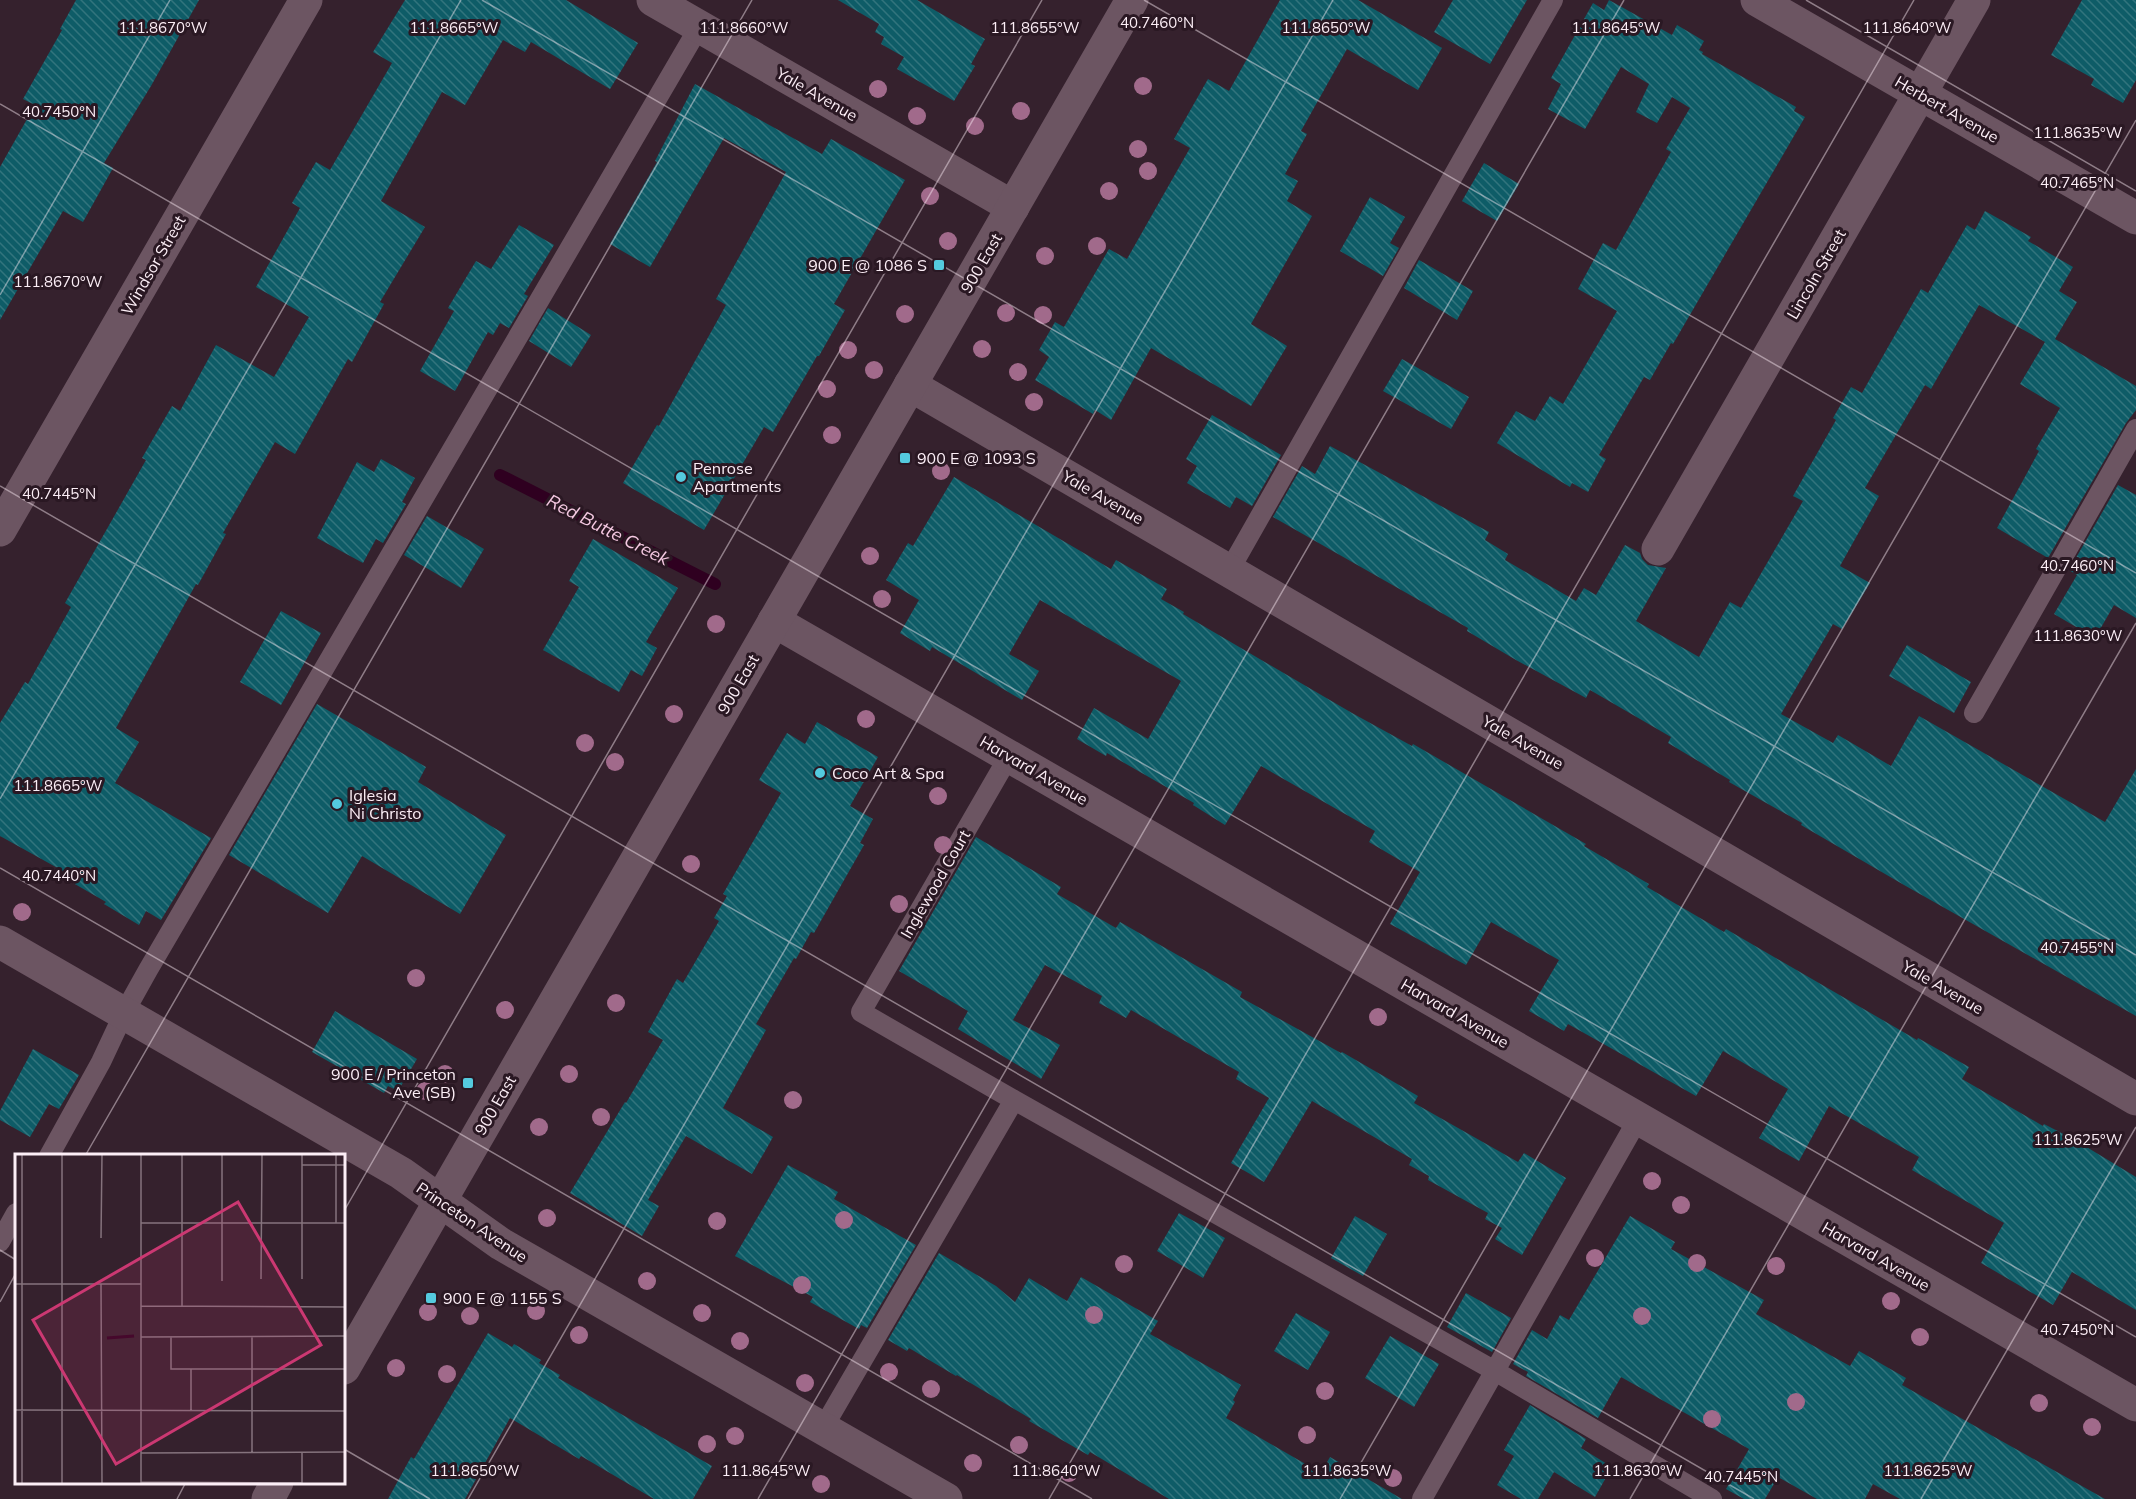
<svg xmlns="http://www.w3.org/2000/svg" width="2136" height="1499" viewBox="0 0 2136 1499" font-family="Mulish,sans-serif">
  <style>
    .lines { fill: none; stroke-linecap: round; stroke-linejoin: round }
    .stream { stroke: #2f0020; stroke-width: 12 }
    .building { fill: url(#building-back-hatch) }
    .service { stroke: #6c5562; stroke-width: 20 }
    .minor { stroke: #6c5562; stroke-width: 33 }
    .tertiary { stroke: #6c5562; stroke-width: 33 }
    .tree { fill: #a16a8b }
    .ticks { fill: none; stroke: #fceef6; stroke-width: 1.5; stroke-opacity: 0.45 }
    .poi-dot { fill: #54cade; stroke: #2a1823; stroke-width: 2 }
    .labels { text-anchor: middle; stroke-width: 6; stroke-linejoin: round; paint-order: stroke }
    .street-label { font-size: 16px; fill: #fceef6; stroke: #2a1823 }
    .poi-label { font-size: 16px; fill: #fceef6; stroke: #2a1823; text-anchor: start }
    .water-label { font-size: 18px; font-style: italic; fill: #f5c9e2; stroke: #2a1823 }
    .inset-river { fill: none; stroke: #2f0020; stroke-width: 3 }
    .inset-road { fill: none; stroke: #85737d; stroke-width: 1.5 }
    .view { fill: #cb3872; fill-opacity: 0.15; stroke: #cb3872; stroke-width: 3 }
    .inset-edge { fill: none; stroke: #fceef6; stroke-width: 3 }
    .ticks-label { font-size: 15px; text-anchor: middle; fill: #fceef6; stroke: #2a1823; stroke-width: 6; stroke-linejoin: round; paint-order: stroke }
  </style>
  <defs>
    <pattern id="building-back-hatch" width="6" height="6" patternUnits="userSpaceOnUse" patternTransform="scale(1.5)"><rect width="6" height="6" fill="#0e5c67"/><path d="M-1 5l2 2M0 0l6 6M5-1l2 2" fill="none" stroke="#32747d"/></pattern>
  </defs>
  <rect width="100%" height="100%" fill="#35212d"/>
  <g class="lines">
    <path class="stream" d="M 500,475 L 715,584"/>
  </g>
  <path class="building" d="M 76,0 L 199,0 L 151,86 L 104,163 L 113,168 L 83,222 L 63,211 L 0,320 L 0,167 L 35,105 L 23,99 L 62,30 L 60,29 Z
    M 405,0 L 566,0 L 638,43 L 610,89 L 531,42 L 525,52 L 503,40 L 465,105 L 442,92 L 381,201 L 425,227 L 380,302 L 384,304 L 352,362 L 348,359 L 295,454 L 275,442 L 223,533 L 226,534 L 198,585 L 196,584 L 116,728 L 139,742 L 115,783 L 211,838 L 161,920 L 146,911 L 139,925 L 104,904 L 106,902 L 61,876 L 63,871 L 0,836 L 0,723 L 25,682 L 28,684 L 71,607 L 65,603 L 146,460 L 142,458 L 172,406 L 180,411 L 216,345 L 274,377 L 309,317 L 256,287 L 300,208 L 292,203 L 316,162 L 330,170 L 392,63 L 373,52 Z
    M 838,0 L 917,0 L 985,39 L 971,64 L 975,66 L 954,101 L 897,69 L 904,57 L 881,44 L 884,37 L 875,32 L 879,24 Z
    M 1280,0 L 1358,0 L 1442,48 L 1418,90 L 1347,49 L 1301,131 L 1307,134 L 1285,174 L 1298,181 L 1287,201 L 1312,216 L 1251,324 L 1287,346 L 1251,406 L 1151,348 L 1111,420 L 1095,410 L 1093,414 L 1035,380 L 1049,357 L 1039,350 L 1055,322 L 1064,327 L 1109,249 L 1127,259 L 1190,148 L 1174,139 L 1208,79 L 1229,91 Z
    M 1453,0 L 1527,0 L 1490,64 L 1434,32 Z
    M 1609,0 L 1672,35 L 1677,25 L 1704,41 L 1699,50 L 1703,52 L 1702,54 L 1796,107 L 1794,111 L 1805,117 L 1673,344 L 1671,343 L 1650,380 L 1644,377 L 1599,455 L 1606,459 L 1588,492 L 1572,483 L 1570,487 L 1497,443 L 1516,411 L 1535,421 L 1550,396 L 1563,404 L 1617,311 L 1578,289 L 1603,243 L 1616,250 L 1671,152 L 1666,149 L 1690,108 L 1672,97 L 1657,123 L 1636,112 L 1649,84 L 1621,67 L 1585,129 L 1548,109 L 1561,84 L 1551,78 L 1593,3 L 1604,10 Z
    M 2082,0 L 2136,0 L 2136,80 L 2123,103 L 2091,85 L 2094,79 L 2051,55 Z
    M 695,84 L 822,154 L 831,139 L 905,180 L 834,304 L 845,310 L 819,356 L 817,356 L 773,432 L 764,427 L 704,530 L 623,483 L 657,425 L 659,426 L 726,305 L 716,299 L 786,172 L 724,138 L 650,267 L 610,244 L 657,162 L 655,161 Z
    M 1484,163 L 1519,184 L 1497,221 L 1462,201 Z
    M 1370,197 L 1405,217 L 1390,243 L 1399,248 L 1383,276 L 1340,251 Z
    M 1985,211 L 2031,237 L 2028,241 L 2073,267 L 2059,291 L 2077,302 L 2055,339 L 2136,386 L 2136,410 L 2126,423 L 2048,558 L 1997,528 L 2039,451 L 2036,449 L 2060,408 L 2020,384 L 2045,342 L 1979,305 L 1931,389 L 1925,385 L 1865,488 L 1879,496 L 1840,566 L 1870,583 L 1842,629 L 1833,624 L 1781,714 L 1833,743 L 1838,735 L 1891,766 L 1919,716 L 2105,822 L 2136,769 L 2136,1016 L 1904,885 L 1801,825 L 1802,823 L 1729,782 L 1730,780 L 1668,743 L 1671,737 L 1590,690 L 1586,698 L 1516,660 L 1467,631 L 1468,628 L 1273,517 L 1302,466 L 1315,474 L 1330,446 L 1489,532 L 1485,540 L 1508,554 L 1505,560 L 1576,601 L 1584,588 L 1596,595 L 1625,545 L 1640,553 L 1642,559 L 1648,565 L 1666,568 L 1636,621 L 1699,657 L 1730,602 L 1741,608 L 1803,501 L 1793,496 L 1836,420 L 1833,418 L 1851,387 L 1862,393 L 1921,289 L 1928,293 L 1967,225 L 1975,230 Z
    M 519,225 L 554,245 L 524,294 L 528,296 L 509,328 L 500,323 L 493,335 L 488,332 L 455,391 L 420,371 L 454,311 L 448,308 L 476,261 L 491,269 Z
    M 1419,260 L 1473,291 L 1457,320 L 1404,288 Z
    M 548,308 L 591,335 L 571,367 L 529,341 Z
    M 1402,359 L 1469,397 L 1451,429 L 1383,391 Z
    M 1212,415 L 1281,455 L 1252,506 L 1236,497 L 1230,508 L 1187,483 L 1197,466 L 1186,459 Z
    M 381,459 L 415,478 L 402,502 L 406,504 L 383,543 L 376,539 L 363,563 L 317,538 L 357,462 L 374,472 Z
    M 954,477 L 1111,569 L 1116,560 L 1167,589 L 1161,599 L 1184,612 L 1183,614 L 1352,713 L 1412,746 L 1413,744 L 1586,844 L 1584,846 L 1649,884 L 1647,887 L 1724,932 L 1726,929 L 1917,1040 L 1918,1038 L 1969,1067 L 1962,1079 L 2043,1126 L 2044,1124 L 2075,1140 L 2136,1177 L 2136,1310 L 2072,1272 L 2053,1305 L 1981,1263 L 2004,1223 L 1912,1170 L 1919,1157 L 1829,1106 L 1799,1161 L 1759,1138 L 1788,1089 L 1723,1051 L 1696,1096 L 1568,1024 L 1564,1031 L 1529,1011 L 1559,960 L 1491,922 L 1466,965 L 1390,924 L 1420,872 L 1369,842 L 1375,831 L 1261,766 L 1225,825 L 1193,805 L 1194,803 L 1107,753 L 1106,756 L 1077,739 L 1094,708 L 1148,739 L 1181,681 L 1040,600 L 1009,654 L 1039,671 L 1022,700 L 932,647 L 930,651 L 900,633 L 919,600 L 886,580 L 908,543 L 913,546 Z
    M 2118,485 L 2136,495 L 2136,618 L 2114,605 L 2095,638 L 2054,614 L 2077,575 L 2069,570 Z
    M 427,516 L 484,549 L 461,588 L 404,555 Z
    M 593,539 L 678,588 L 646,642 L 657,648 L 642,676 L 631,670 L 619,692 L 543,650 L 579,587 L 569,581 Z
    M 281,611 L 321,633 L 281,705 L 240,682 Z
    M 1907,645 L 1971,682 L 1954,713 L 1889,676 Z
    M 317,704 L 426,767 L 418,782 L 506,835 L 460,914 L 362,856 L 328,913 L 229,855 Z
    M 817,722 L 878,757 L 850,806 L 873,819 L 860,843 L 864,845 L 814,933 L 811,932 L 796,959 L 794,958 L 756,1024 L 766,1030 L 723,1108 L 773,1137 L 752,1174 L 686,1136 L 648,1200 L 659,1206 L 642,1236 L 570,1193 L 625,1102 L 626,1103 L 663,1040 L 648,1032 L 677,979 L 683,983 L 719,921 L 714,918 L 727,896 L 723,894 L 781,793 L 759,780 L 787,733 L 805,744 Z
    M 976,837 L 1061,887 L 1057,894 L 1116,928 L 1120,922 L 1242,992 L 1240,997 L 1341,1053 L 1342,1052 L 1418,1096 L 1414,1103 L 1518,1162 L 1524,1153 L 1566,1178 L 1522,1255 L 1495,1239 L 1502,1228 L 1485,1219 L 1488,1213 L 1428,1180 L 1429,1176 L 1409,1165 L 1412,1159 L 1312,1101 L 1264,1182 L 1231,1163 L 1269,1098 L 1236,1079 L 1239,1072 L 1131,1010 L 1126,1018 L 1099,1003 L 1102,996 L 1045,965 L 1013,1020 L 1060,1045 L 1041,1079 L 958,1029 L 968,1011 L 899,971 Z
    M 335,1011 L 417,1059 L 398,1091 L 388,1086 L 384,1093 L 312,1052 Z
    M 33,1049 L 79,1075 L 59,1109 L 49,1104 L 30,1137 L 0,1120 L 0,1111 Z
    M 788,1165 L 838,1192 L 834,1199 L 916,1245 L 867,1328 L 861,1325 L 859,1329 L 810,1302 L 813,1297 L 735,1256 Z
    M 1179,1213 L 1225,1238 L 1203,1278 L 1157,1251 Z
    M 1355,1216 L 1387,1234 L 1363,1276 L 1331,1258 Z
    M 1630,1216 L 1675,1242 L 1671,1249 L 1764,1300 L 1756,1314 L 1850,1366 L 1859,1351 L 1906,1378 L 1902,1385 L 2105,1499 L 1900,1499 L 1873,1484 L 1865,1499 L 1817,1499 L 1778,1477 L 1765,1499 L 1744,1499 L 1726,1489 L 1749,1449 L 1621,1377 L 1598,1418 L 1526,1376 L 1528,1372 L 1513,1364 L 1532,1330 L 1547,1339 L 1560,1315 L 1569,1320 Z
    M 939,1253 L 996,1286 L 1015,1302 L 1029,1278 L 1067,1301 L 1081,1277 L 1158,1321 L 1150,1334 L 1241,1385 L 1233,1400 L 1235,1402 L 1226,1418 L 1321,1473 L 1330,1457 L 1402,1499 L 1169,1499 L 1090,1452 L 1088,1455 L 1029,1421 L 1031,1419 L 957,1375 L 956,1376 L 909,1348 L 907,1351 L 888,1340 Z
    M 1466,1293 L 1511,1318 L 1492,1352 L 1447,1327 Z
    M 1296,1313 L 1330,1332 L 1308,1370 L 1274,1351 Z
    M 488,1333 L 512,1347 L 514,1344 L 541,1360 L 539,1363 L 560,1375 L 558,1378 L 712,1466 L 693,1499 L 654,1499 L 581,1456 L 579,1459 L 510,1418 L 465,1499 L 388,1499 L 411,1457 L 414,1459 Z
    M 1390,1336 L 1439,1364 L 1414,1407 L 1365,1378 Z
    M 1530,1405 L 1586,1439 L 1581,1448 L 1612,1467 L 1595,1497 L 1554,1472 L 1538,1499 L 1521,1499 L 1497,1485 L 1514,1456 L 1504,1450 Z"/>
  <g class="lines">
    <path class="service" d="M 1229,571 L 1553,0
      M 1974,713 L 2136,429
      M 1009,756 L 861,1012 L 1014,1100
      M 49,1156 L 101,1062 L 124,1013 L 148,970 L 699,27
      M 0,1242 L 16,1213
      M 823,1428 L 1014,1100 L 1495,1371 L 1712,1499
      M 1422,1499 L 1638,1119"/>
    <path class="minor" d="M 653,0 L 1013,207
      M 1757,0 L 2136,218
      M 910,385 L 2136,1099
      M 0,530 L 306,0
      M 1658,549 L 1974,0
      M 774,621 L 2136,1405
      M 0,942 L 401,1173 L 501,1244 L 946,1499"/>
    <path class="tertiary" d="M 344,1368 L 1132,0
      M 268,1499 L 277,1482"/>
  </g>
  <g class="tree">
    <circle cx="1143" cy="86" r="9"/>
    <circle cx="878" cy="89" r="9"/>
    <circle cx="1021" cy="111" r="9"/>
    <circle cx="917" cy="116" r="9"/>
    <circle cx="975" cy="126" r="9"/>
    <circle cx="1138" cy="149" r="9"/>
    <circle cx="1148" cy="171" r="9"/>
    <circle cx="1109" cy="191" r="9"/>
    <circle cx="930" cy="196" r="9"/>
    <circle cx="948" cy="241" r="9"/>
    <circle cx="1097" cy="246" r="9"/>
    <circle cx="1045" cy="256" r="9"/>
    <circle cx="1006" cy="313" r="9"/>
    <circle cx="905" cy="314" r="9"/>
    <circle cx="1043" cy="315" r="9"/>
    <circle cx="982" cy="349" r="9"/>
    <circle cx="848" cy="350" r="9"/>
    <circle cx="874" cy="370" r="9"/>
    <circle cx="1018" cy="372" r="9"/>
    <circle cx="827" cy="389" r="9"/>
    <circle cx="1034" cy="402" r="9"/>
    <circle cx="832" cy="435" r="9"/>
    <circle cx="941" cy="471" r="9"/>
    <circle cx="870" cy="556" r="9"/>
    <circle cx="882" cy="599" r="9"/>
    <circle cx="716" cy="624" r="9"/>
    <circle cx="674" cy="714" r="9"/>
    <circle cx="866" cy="719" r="9"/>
    <circle cx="585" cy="743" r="9"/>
    <circle cx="615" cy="762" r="9"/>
    <circle cx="938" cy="796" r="9"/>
    <circle cx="943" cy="845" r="9"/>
    <circle cx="691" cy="864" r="9"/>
    <circle cx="899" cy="904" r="9"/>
    <circle cx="22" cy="912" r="9"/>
    <circle cx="416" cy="978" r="9"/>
    <circle cx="616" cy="1003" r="9"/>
    <circle cx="505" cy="1010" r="9"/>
    <circle cx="1378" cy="1017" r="9"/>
    <circle cx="445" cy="1074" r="9"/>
    <circle cx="569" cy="1074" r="9"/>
    <circle cx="425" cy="1091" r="9"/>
    <circle cx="793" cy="1100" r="9"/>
    <circle cx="601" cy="1117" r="9"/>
    <circle cx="539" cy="1127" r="9"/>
    <circle cx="1652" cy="1181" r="9"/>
    <circle cx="1681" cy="1205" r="9"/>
    <circle cx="547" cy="1218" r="9"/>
    <circle cx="844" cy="1220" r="9"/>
    <circle cx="717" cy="1221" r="9"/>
    <circle cx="1595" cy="1258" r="9"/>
    <circle cx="1697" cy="1263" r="9"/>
    <circle cx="1124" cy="1264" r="9"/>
    <circle cx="1776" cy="1266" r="9"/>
    <circle cx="647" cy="1281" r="9"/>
    <circle cx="802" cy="1285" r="9"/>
    <circle cx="1891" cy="1301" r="9"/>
    <circle cx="536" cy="1311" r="9"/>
    <circle cx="428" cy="1312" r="9"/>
    <circle cx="702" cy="1313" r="9"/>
    <circle cx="1094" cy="1315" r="9"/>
    <circle cx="470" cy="1316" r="9"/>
    <circle cx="1642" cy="1316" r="9"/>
    <circle cx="579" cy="1335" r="9"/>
    <circle cx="1920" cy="1337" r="9"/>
    <circle cx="740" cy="1341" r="9"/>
    <circle cx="396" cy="1368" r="9"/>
    <circle cx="889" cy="1372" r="9"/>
    <circle cx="447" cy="1374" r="9"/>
    <circle cx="805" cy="1383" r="9"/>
    <circle cx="931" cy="1389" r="9"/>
    <circle cx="1325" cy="1391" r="9"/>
    <circle cx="1796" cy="1402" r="9"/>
    <circle cx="2039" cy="1403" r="9"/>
    <circle cx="1712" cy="1419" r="9"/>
    <circle cx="2092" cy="1427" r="9"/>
    <circle cx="1307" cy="1435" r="9"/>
    <circle cx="735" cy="1436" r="9"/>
    <circle cx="707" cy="1444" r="9"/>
    <circle cx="1019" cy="1445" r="9"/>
    <circle cx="973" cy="1463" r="9"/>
    <circle cx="1069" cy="1473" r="9"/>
    <circle cx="1393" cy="1478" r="9"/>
    <circle cx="821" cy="1484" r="9"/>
  </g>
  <path class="ticks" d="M 482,0 L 2136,955M 1144,0 L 2136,573M 1806,0 L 2136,191M 0,104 L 2136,1337M 0,295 L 170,0M 0,486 L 1754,1499M 0,799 L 461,0M 0,868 L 1092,1499M 85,1156 L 752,0M 344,1211 L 1042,0M 0,1250 L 16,1260M 0,1302 L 16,1273M 344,1449 L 430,1499M 177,1499 L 186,1482M 468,1499 L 1333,0M 758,1499 L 1624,0M 1049,1499 L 1914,0M 1340,1499 L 2136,120M 1630,1499 L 2136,623M 1921,1499 L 2136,1127"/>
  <g class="poi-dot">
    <rect x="933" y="259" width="12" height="12" rx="3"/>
    <rect x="899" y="452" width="12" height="12" rx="3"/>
    <circle cx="681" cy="477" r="6"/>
    <circle cx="820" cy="773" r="6"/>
    <circle cx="337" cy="804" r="6"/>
    <rect x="462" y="1077" width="12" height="12" rx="3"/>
    <rect x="425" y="1292" width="12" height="12" rx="3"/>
  </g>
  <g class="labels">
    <g class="street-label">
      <text transform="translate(817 94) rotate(30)" y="6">Yale Avenue</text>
      <text transform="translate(1947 109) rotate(30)" y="6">Herbert Avenue</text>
      <text transform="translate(981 263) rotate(-60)" y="6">900 East</text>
      <text transform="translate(153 265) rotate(-60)" y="6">Windsor Street</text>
      <text transform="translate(1816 274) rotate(-60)" y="6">Lincoln Street</text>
      <text transform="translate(1103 497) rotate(30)" y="6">Yale Avenue</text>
      <text transform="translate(738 684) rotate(-60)" y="6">900 East</text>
      <text transform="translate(1523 742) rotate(30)" y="6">Yale Avenue</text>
      <text transform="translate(1034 770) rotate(30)" y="6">Harvard Avenue</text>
      <text transform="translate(935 884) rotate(-60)" y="6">Inglewood Court</text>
      <text transform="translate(1943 987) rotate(30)" y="6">Yale Avenue</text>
      <text transform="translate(1455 1013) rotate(30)" y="6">Harvard Avenue</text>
      <text transform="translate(495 1105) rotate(-60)" y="6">900 East</text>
      <text transform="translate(472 1222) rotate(34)" y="6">Princeton Avenue</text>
      <text transform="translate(1876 1256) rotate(30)" y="6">Harvard Avenue</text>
    </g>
    <g class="poi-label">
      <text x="927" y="271" text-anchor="end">900 E @ 1086 S</text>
      <text x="917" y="464">900 E @ 1093 S</text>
      <text x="693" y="474">Penrose<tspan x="693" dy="18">Apartments</tspan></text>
      <text x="832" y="779">Coco Art &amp; Spa</text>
      <text x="349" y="801">Iglesia<tspan x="349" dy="18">Ni Christo</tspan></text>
      <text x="456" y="1080" text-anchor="end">900 E / Princeton<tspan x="456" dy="18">Ave (SB)</tspan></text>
      <text x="443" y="1304">900 E @ 1155 S</text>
    </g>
    <g class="water-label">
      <text transform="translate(608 530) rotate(27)" y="6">Red Butte Creek</text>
    </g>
  </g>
  <g transform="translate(15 1154)">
    <rect width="330" height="330" fill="#35212d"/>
    <path class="inset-river" d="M 92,184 L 119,182"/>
    <path class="inset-road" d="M 7,0 L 7,330M 47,0 L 47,330M 126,0 L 126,330M 167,0 L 167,153M 207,0 L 207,127M 287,0 L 287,125M 321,0 L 321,69M 287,11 L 330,11M 126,69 L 330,69M 86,84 L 87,0M 246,125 L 247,0M 0,130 L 126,130M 86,130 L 87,330M 126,152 L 330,153M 126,183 L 330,182M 156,183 L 156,215 L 176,215M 237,183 L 237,298M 0,256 L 330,257M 176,257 L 176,215 L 330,215M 126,299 L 330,298M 287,299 L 287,330M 126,328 L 287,329"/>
    <path class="view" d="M 223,48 L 306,191 L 101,310 L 18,166 Z"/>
    <rect width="330" height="330" class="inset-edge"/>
  </g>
  <g class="ticks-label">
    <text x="1157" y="28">40.7460°N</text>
    <text x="163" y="33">111.8670°W</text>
    <text x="454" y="33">111.8665°W</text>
    <text x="744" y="33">111.8660°W</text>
    <text x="1035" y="33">111.8655°W</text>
    <text x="1326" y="33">111.8650°W</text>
    <text x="1616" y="33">111.8645°W</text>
    <text x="1907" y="33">111.8640°W</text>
    <text x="59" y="117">40.7450°N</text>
    <text x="2078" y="138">111.8635°W</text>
    <text x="2077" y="188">40.7465°N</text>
    <text x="58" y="287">111.8670°W</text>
    <text x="59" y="499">40.7445°N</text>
    <text x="2077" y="571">40.7460°N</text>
    <text x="2078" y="641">111.8630°W</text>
    <text x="58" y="791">111.8665°W</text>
    <text x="59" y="881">40.7440°N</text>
    <text x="2077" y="953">40.7455°N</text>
    <text x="2078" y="1145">111.8625°W</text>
    <text x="2077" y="1335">40.7450°N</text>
    <text x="475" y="1476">111.8650°W</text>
    <text x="766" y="1476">111.8645°W</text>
    <text x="1056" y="1476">111.8640°W</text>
    <text x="1347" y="1476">111.8635°W</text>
    <text x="1638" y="1476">111.8630°W</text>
    <text x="1928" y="1476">111.8625°W</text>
    <text x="1741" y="1482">40.7445°N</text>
  </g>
</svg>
